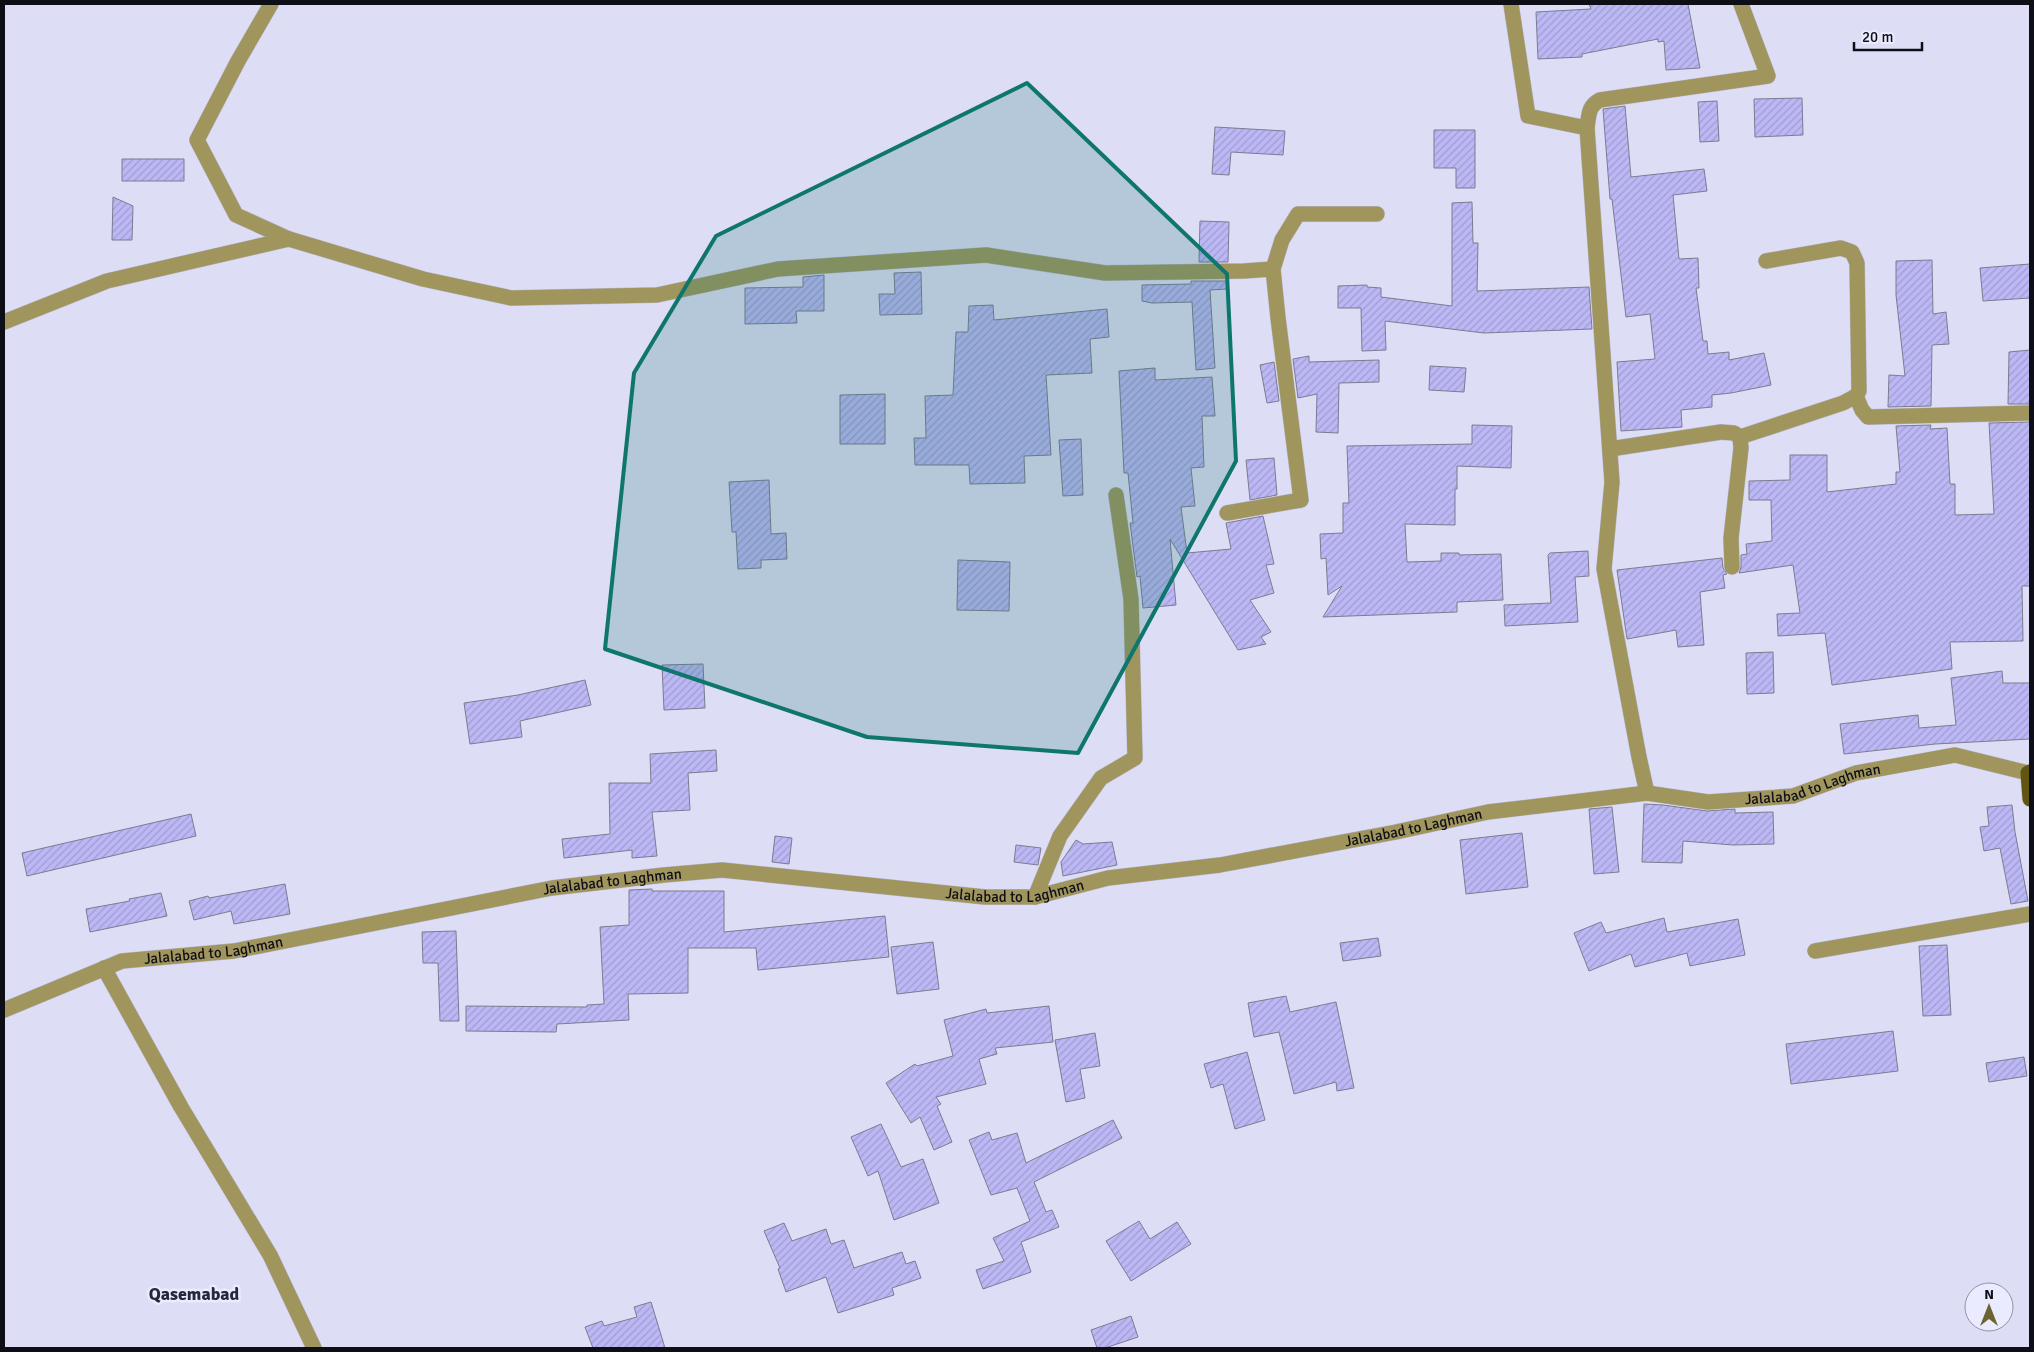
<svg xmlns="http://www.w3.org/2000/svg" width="2034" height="1352" viewBox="0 0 2034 1352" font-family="Signika,sans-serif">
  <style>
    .building { fill: url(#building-hatch); stroke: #7c7b91 }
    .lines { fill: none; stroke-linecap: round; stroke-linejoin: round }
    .minor-casing { stroke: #b9b8ce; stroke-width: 16 }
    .major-casing { stroke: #b9b8ce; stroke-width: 16 }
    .minor { stroke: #9f955d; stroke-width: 15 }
    .major { stroke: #615511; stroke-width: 15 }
    .marked { fill: #0f766e; fill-opacity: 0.2; stroke: #0f766e; stroke-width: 4; stroke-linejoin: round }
    .labels { text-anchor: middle; stroke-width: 5; stroke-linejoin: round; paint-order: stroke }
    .street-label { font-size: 15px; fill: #0e0e16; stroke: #ebebff }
    .quarter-label { font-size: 18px; font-weight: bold; fill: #28273a; stroke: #ebebff }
  </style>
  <defs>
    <pattern id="building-hatch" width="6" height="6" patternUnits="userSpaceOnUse" patternTransform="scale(1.25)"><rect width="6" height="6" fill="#bbb8f5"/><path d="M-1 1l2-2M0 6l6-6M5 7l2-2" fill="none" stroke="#a09dd1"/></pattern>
  </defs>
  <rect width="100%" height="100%" fill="#deddf6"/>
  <path class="building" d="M 1589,4 L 1688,4 L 1700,68 L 1666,70 L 1664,41 L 1658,42 L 1658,39 L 1582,54 L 1582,57 L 1538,59 L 1536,12 L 1591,9 Z
    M 1802,98 L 1803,135 L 1755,137 L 1754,99 Z
    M 1717,101 L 1719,141 L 1700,142 L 1698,102 Z
    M 1625,106 L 1631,177 L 1704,169 L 1707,191 L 1673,195 L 1679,259 L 1698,258 L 1699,288 L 1696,288 L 1703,341 L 1707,341 L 1708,354 L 1729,352 L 1729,360 L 1764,353 L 1771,385 L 1731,393 L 1712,395 L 1712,407 L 1681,410 L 1682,427 L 1621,431 L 1617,362 L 1655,359 L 1650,314 L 1626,317 L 1612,199 L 1610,199 L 1603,109 Z
    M 1215,127 L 1285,131 L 1283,155 L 1231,152 L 1229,175 L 1212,174 Z
    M 1434,130 L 1475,130 L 1475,188 L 1456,188 L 1456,168 L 1434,168 Z
    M 122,159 L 184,159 L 184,181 L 122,181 Z
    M 113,197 L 133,206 L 132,240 L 112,240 Z
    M 1472,202 L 1473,243 L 1478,243 L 1477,291 L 1589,287 L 1592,329 L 1484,333 L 1385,321 L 1386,350 L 1362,351 L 1361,308 L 1338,308 L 1338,286 L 1367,285 L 1367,287 L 1381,288 L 1381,297 L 1452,306 L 1452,203 Z
    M 1200,221 L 1229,222 L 1228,262 L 1199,262 Z
    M 1932,260 L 1933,314 L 1946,312 L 1949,344 L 1932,345 L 1931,406 L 1888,407 L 1889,375 L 1905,376 L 1896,295 L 1896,261 Z
    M 2030,264 L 2030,298 L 1983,301 L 1980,268 Z
    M 921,272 L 922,314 L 880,315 L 879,294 L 895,294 L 894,273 Z
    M 824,275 L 824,311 L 796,311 L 797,323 L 745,324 L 745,288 L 803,287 L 803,277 Z
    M 1191,281 L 1227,281 L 1227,289 L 1210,290 L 1215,368 L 1196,370 L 1192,302 L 1152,303 L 1142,301 L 1142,285 L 1191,284 Z
    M 993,305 L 994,320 L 1107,309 L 1109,337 L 1090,339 L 1092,373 L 1046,375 L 1051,455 L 1024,456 L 1025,483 L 970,484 L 969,465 L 915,465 L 914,438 L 926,438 L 925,396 L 953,395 L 956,332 L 968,332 L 969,306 Z
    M 2030,350 L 2030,404 L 2008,404 L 2009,352 Z
    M 1309,356 L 1309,362 L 1379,360 L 1379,382 L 1339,383 L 1338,433 L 1316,432 L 1317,394 L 1298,398 L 1293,359 Z
    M 1274,362 L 1279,401 L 1267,403 L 1260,365 Z
    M 1430,366 L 1466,368 L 1464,392 L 1429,390 Z
    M 1155,368 L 1155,380 L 1212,377 L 1215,416 L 1202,416 L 1204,467 L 1191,468 L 1195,506 L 1181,507 L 1187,553 L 1231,549 L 1226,523 L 1263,516 L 1274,564 L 1266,565 L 1274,593 L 1250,600 L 1271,632 L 1261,637 L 1266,644 L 1238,650 L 1170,539 L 1176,605 L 1143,608 L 1140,576 L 1137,577 L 1130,523 L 1133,523 L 1128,473 L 1124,473 L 1119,371 Z
    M 885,394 L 885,444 L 840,444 L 840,395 Z
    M 2030,422 L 2030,586 L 2022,586 L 2023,641 L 1950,642 L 1952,669 L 1832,685 L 1825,633 L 1778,636 L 1777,614 L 1800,613 L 1793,565 L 1739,573 L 1741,567 L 1741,555 L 1747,554 L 1746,544 L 1772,541 L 1771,500 L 1749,500 L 1749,481 L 1790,480 L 1790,455 L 1827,455 L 1827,492 L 1896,484 L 1896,472 L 1900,472 L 1896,426 L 1931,425 L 1930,429 L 1947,428 L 1950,484 L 1955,484 L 1955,515 L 1994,514 L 1989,423 Z
    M 1472,425 L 1512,426 L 1511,468 L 1457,466 L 1457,489 L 1455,489 L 1455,525 L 1405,524 L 1407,562 L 1441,561 L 1441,553 L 1459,553 L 1459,555 L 1501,554 L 1503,600 L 1457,602 L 1457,612 L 1323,617 L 1342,586 L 1328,595 L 1326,558 L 1321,559 L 1320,534 L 1343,533 L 1343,503 L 1349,503 L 1347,446 L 1472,444 Z
    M 1081,439 L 1083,495 L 1063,496 L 1059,440 Z
    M 1274,458 L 1277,495 L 1250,500 L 1246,460 Z
    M 769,480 L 771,534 L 786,533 L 787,559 L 761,560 L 761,568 L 738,569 L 736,532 L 732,532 L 729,482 Z
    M 1588,551 L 1589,576 L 1575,577 L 1578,622 L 1505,626 L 1504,605 L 1551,603 L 1548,555 L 1550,553 Z
    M 1722,558 L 1723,568 L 1727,574 L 1723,575 L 1725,588 L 1700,592 L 1704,645 L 1678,647 L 1676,630 L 1627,639 L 1617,570 Z
    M 958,560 L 1010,562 L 1009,611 L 957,610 Z
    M 1773,652 L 1774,693 L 1747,694 L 1746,653 Z
    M 703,664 L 705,708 L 664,710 L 662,665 Z
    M 2002,671 L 2003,683 L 2030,683 L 2030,739 L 1935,744 L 1844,754 L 1840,724 L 1918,715 L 1919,728 L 1956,725 L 1951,678 Z
    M 585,680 L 591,705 L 520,721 L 522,737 L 470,744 L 464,703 L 518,695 Z
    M 716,750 L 717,771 L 688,773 L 690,810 L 652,812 L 657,856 L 632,858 L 632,850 L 564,858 L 562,839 L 610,834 L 609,783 L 651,783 L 650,754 Z
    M 1644,804 L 1663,805 L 1707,811 L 1735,809 L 1735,813 L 1773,812 L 1774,844 L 1733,845 L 1683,841 L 1682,863 L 1642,862 Z
    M 2012,805 L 2015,832 L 2028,901 L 2011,904 L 2000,848 L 1984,851 L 1980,827 L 1989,826 L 1987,807 Z
    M 1612,807 L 1619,872 L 1594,874 L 1589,809 Z
    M 191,814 L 196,836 L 27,876 L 22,853 Z
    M 1522,833 L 1528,887 L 1466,894 L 1460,840 Z
    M 775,836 L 792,838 L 789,864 L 772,862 Z
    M 1076,840 L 1083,844 L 1112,842 L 1117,865 L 1063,876 L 1061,862 Z
    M 1016,845 L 1041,848 L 1038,865 L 1014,862 Z
    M 285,884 L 290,914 L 234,924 L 231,911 L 194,920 L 189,901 L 208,896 L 209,898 Z
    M 652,889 L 652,891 L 724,891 L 724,932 L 885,916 L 889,957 L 758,970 L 756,948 L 688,948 L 688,993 L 628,994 L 629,1020 L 557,1024 L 556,1032 L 466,1031 L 466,1006 L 587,1007 L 587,1005 L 604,1004 L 600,927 L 629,925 L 629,890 Z
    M 161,893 L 167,916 L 90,932 L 86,909 L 130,901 L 129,899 Z
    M 1664,918 L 1667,932 L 1738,919 L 1745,955 L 1690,966 L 1687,953 L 1635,967 L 1631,954 L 1589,971 L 1574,933 L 1601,922 L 1606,933 Z
    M 456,931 L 459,1021 L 440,1021 L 438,963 L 423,963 L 422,932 Z
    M 1378,938 L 1381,956 L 1343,961 L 1340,943 Z
    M 933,942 L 939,989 L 897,994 L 891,947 Z
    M 1947,945 L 1951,1015 L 1923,1016 L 1919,946 Z
    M 1286,996 L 1290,1012 L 1336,1002 L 1354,1088 L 1337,1091 L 1336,1082 L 1294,1094 L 1279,1032 L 1254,1037 L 1248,1003 Z
    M 1049,1006 L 1053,1042 L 995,1048 L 997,1054 L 979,1059 L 986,1084 L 936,1097 L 941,1104 L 937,1106 L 952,1142 L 934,1150 L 920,1117 L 911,1123 L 886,1083 L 915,1064 L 917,1066 L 953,1056 L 944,1020 L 986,1009 L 987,1013 Z
    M 1893,1031 L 1898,1071 L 1791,1084 L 1786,1044 Z
    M 1095,1033 L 1100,1066 L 1080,1069 L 1085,1098 L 1066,1102 L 1055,1040 Z
    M 1247,1052 L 1265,1120 L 1235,1129 L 1223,1084 L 1211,1088 L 1204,1064 Z
    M 2024,1057 L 2027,1076 L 1989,1082 L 1986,1063 Z
    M 1113,1120 L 1122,1138 L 1034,1182 L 1046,1212 L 1052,1210 L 1059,1227 L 1021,1242 L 1031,1272 L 983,1289 L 976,1270 L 1004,1261 L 993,1238 L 1030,1221 L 1017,1188 L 991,1195 L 969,1140 L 989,1132 L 992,1140 L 1017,1133 L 1026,1163 Z
    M 881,1124 L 901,1167 L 923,1159 L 939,1203 L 894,1220 L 878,1171 L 868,1176 L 851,1137 Z
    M 1139,1221 L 1150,1239 L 1177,1222 L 1191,1244 L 1131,1281 L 1106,1241 Z
    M 784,1223 L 792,1241 L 826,1229 L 831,1244 L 844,1240 L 854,1268 L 902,1252 L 906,1264 L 915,1261 L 921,1278 L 892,1288 L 894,1295 L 838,1313 L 826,1277 L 786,1292 L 778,1269 L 780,1268 L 764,1231 Z
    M 651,1302 L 665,1348 L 593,1348 L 585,1327 L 602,1321 L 604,1326 L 637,1317 L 634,1307 Z
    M 1131,1316 L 1138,1337 L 1105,1348 L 1097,1348 L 1091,1330 Z"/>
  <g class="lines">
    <defs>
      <g id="minor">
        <path d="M 1511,4 L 1528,116 L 1587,128 L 1612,482 L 1604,569 L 1639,757 L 1647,793"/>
        <path d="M 1587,128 C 1589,115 1588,106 1600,100 L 1768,76 L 1741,4"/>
        <path d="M 289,239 L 423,279 L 511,298 L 657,295 L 778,269 L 986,255 L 1105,273 L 1244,271 L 1273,269"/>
        <path d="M 4,322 L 107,281 L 289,239 L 236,215 L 197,140 L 238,61 L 271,4"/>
        <path d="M 1856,396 L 1862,410 L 1868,417 L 2030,413"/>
        <path d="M 1740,437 L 1843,403 L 1856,396 L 1859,391 L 1857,263 L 1852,252 L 1841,248 L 1766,261"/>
        <path d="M 1610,449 L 1721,432 L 1734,433 L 1740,437 L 1741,448 L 1731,538 L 1732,567"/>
        <path d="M 1227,513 L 1301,500 L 1278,318 L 1273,269 L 1282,240 L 1298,214 L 1377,214"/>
        <path d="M 1035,897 L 1060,836 L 1101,778 L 1135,758 L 1131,599 L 1116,495"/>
        <path d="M 1815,951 L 2030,914"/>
        <path d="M 104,968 L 181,1107 L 270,1255 L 314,1348"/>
        <path id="s1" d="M 4,1010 L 122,961 L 234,951 L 552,888 L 664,875 L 722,870 L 985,897 L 1035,897 L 1108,878 L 1220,865 L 1396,832 L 1488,812 L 1647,793 L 1708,802 L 1793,796 L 1856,773 L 1955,755 L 2028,773"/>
      </g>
      <path id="major" d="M 2030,772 L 2028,773 L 2030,799"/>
    </defs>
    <use href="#minor" class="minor-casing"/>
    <use href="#major" class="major-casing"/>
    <use href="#minor" class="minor"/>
    <use href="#major" class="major"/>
  </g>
  <path class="marked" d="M 1027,83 L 1227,274 L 1236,461 L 1078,753 L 867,737 L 605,649 L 634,373 L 716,236 Z"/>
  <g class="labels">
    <g class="street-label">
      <text dy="5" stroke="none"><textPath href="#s1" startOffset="1840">Jalalabad to Laghman</textPath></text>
      <text dy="5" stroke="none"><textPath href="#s1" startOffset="1435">Jalalabad to Laghman</textPath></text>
      <text dy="5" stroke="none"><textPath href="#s1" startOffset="625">Jalalabad to Laghman</textPath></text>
      <text dy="5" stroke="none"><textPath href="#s1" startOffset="1030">Jalalabad to Laghman</textPath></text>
      <text dy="5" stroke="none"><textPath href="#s1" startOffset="220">Jalalabad to Laghman</textPath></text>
    </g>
    <g class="quarter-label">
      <text x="194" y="1300">Qasemabad</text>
    </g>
  </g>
  <rect width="2034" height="1352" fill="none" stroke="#0e0e16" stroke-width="10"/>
  <g transform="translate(1989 1307)"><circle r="24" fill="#ebebff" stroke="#9393a2"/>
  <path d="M0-4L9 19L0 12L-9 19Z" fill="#6c6330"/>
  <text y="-8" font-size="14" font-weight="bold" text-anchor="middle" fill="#0e0e16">N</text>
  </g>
  <path d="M1854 42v8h68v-8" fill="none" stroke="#0e0e16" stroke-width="2.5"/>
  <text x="1862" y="42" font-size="15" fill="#0e0e16" stroke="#ebebff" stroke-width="4" paint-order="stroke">20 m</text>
</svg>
